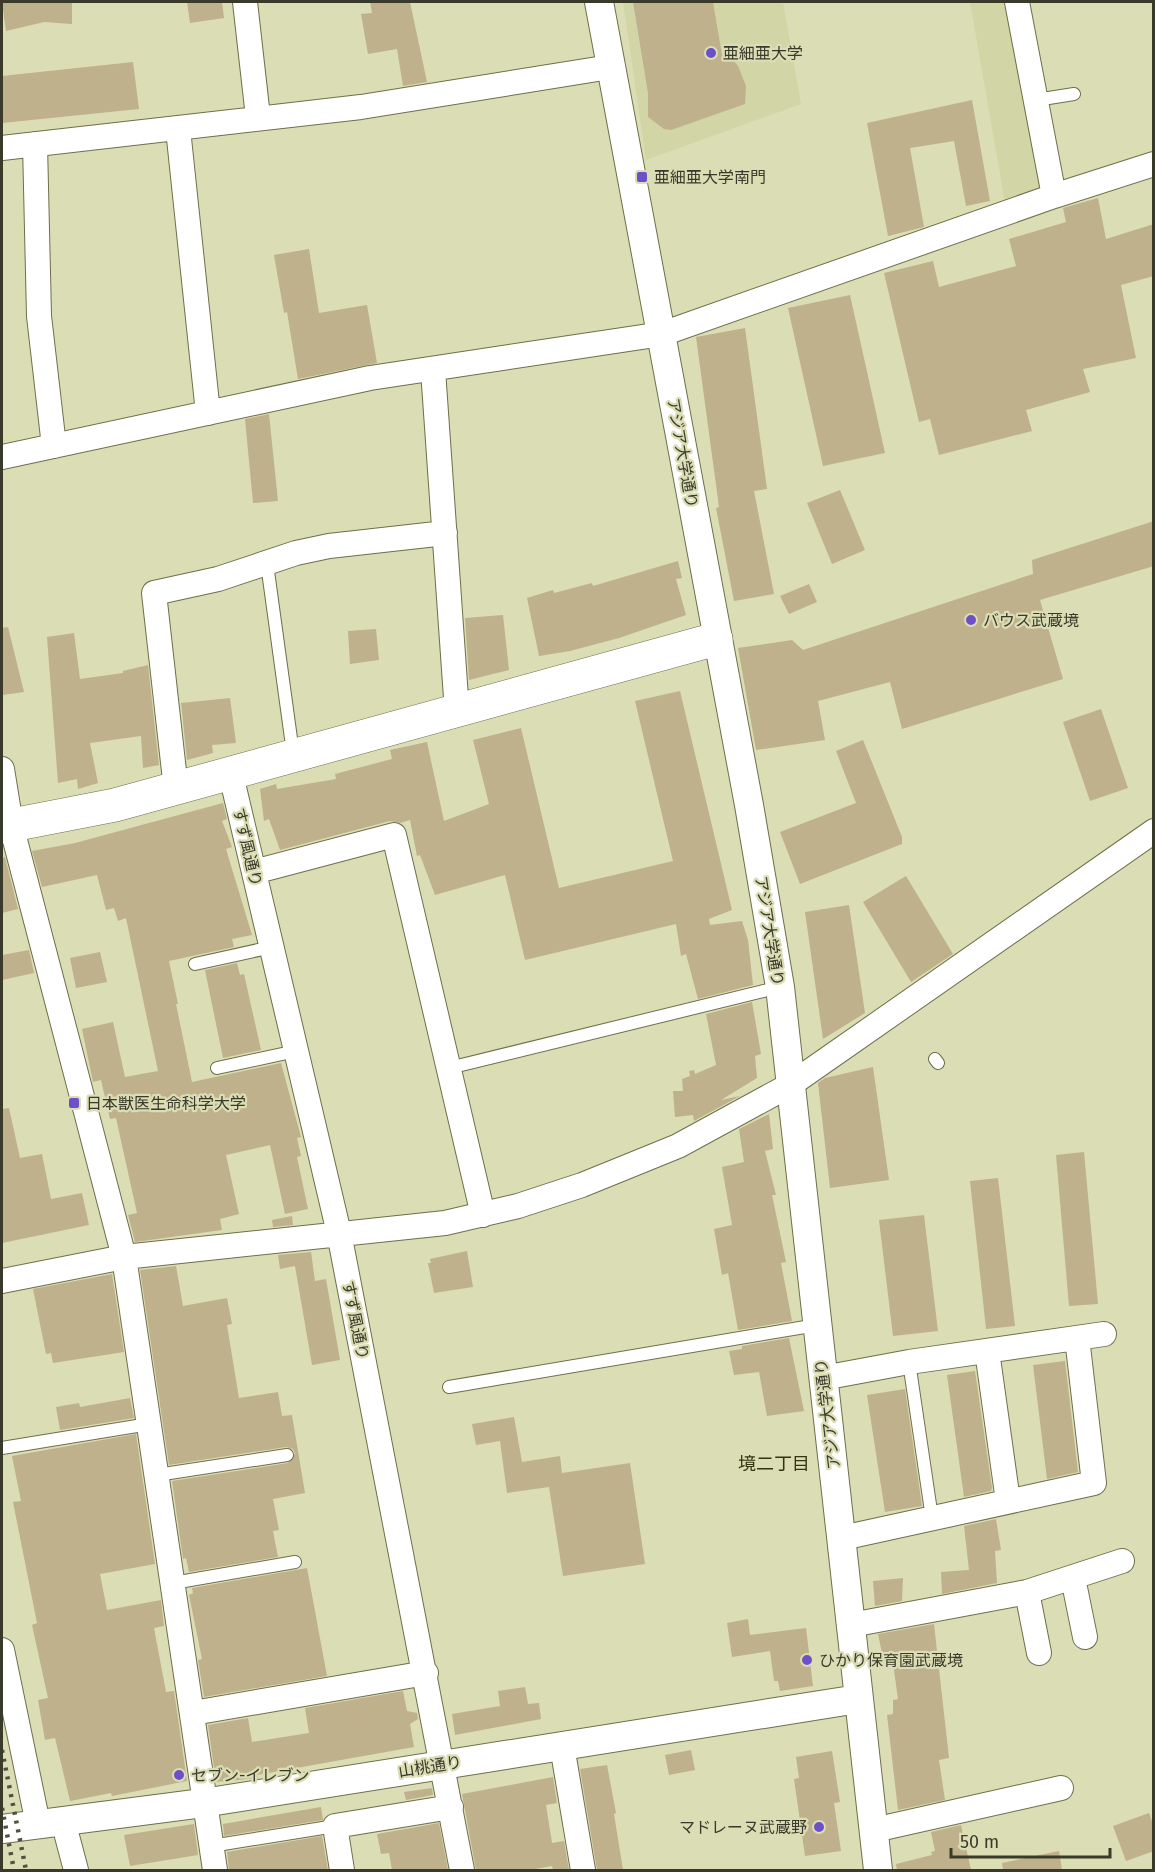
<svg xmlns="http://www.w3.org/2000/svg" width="1155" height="1872" viewBox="0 0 1155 1872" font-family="'Fira Sans','Noto Sans JP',sans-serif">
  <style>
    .built { fill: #d2d5a5 }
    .building { fill: #bfb18b }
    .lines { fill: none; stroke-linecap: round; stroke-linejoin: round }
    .service-casing { stroke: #6e6f4b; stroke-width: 14 }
    .minor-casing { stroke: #6e6f4b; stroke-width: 26 }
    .tertiary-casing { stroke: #6e6f4b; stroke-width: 30 }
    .secondary-casing { stroke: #6e6f4b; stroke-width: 34 }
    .service { stroke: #fff; stroke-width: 12 }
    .minor { stroke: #fff; stroke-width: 24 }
    .tertiary { stroke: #fff; stroke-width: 28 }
    .secondary { stroke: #fff; stroke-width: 33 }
    .rail { stroke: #51523e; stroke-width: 4.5; stroke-dasharray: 3 6; stroke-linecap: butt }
    .poi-dot { fill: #6d50c9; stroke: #dbddb5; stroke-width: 2 }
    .labels { text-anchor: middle; stroke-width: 4.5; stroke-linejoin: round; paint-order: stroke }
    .poi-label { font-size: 16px; fill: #393a2a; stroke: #dbddb5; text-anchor: start }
    .street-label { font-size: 16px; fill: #393a2a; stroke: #dbddb5 }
    .neighbourhood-label { font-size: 18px; fill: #333411; stroke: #dbddb5 }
  </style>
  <rect width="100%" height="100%" fill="#dbddb5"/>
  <path class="built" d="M 623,2 L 783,2 L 801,104 L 646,160 Z
    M 970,2 L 1013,2 L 1049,189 L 1005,203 Z"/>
  <path class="building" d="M 2,2 L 72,2 L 72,24 L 44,22 L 6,31 Z
    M 187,2 L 222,2 L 224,18 L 190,23 Z
    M 370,2 L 410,2 L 427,82 L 403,86 L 397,49 L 368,54 L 361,14 L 372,13 Z
    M 633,2 L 713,2 L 723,61 L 732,59 L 738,66 L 746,86 L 745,104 L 671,130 L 664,129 L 648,117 L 648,93 Z
    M 133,62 L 139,109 L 2,123 L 2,76 Z
    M 972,100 L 990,201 L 966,206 L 954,141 L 910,148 L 924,227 L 888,236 L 867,123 Z
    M 1098,198 L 1106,239 L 1154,224 L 1154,276 L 1121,285 L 1136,358 L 1083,369 L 1090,392 L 1026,410 L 1032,431 L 939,455 L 930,419 L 919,422 L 884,273 L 933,261 L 939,287 L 1016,266 L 1009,239 L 1066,222 L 1063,208 Z
    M 309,249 L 319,313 L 367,305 L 377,363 L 298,379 L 287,312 L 284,313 L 274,255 Z
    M 850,295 L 885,453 L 823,466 L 788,308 Z
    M 745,328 L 767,489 L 754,491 L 774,594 L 734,601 L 716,508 L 719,507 L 696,337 Z
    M 269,414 L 278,501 L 253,503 L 245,419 Z
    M 840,490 L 865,550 L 832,564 L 807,503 Z
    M 1154,521 L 1154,566 L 1040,600 L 1063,679 L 902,729 L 890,682 L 818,701 L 825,740 L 756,750 L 738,648 L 792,640 L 803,650 L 1033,574 L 1032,560 Z
    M 678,561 L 682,578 L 676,579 L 686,615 L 619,638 L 570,651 L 539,656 L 527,598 L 553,590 L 554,593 L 592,583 L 593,586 Z
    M 809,584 L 817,602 L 789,614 L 780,596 Z
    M 503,615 L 509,670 L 469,680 L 465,618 Z
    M 8,627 L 24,692 L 2,695 L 2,628 Z
    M 376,629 L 379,660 L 350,664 L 348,631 Z
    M 74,633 L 80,679 L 123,673 L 123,671 L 148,665 L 159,765 L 143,768 L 141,736 L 90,743 L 98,783 L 78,789 L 77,779 L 58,783 L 47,637 Z
    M 680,691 L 732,910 L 709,919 L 710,925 L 742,921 L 748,940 L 753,985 L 698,999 L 686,954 L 681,956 L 676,924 L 525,960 L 505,875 L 435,895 L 420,855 L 417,856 L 410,820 L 400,823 L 390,821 L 280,850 L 269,819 L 264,821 L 260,789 L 276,784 L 277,789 L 336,779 L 335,774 L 392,759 L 390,750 L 427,742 L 444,821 L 489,804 L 473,740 L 521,728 L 559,888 L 673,861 L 635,701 Z
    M 230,698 L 236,743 L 212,745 L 213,753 L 187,760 L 181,703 Z
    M 1101,709 L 1128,788 L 1090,801 L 1063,722 Z
    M 863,740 L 902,837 L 902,844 L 800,884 L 780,832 L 856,803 L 836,751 Z
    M 223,803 L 227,819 L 222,821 L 232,847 L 226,849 L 252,935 L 232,939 L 234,947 L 169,961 L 178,1004 L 176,1004 L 192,1082 L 281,1063 L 301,1137 L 297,1138 L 301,1156 L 297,1157 L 308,1209 L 285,1214 L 270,1145 L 226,1155 L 239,1214 L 220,1219 L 222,1230 L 135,1242 L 128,1215 L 137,1213 L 116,1118 L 110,1119 L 101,1080 L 93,1082 L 82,1029 L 113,1022 L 125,1077 L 158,1071 L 126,918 L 118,921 L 114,908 L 106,910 L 97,875 L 42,887 L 32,851 L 75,843 Z
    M 5,857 L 18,909 L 2,913 L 2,858 Z
    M 906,876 L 953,954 L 911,982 L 863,902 Z
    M 849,905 L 865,1013 L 823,1039 L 805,912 Z
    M 29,950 L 34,973 L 2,980 L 2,955 Z
    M 100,952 L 107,982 L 76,988 L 70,958 Z
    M 237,963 L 240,975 L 244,974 L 261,1050 L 223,1058 L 205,970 Z
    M 752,1002 L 761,1054 L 755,1056 L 757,1078 L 721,1100 L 740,1096 L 694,1121 L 693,1115 L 675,1117 L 673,1091 L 683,1091 L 682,1079 L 690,1076 L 689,1071 L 694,1070 L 695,1074 L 716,1065 L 706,1014 Z
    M 873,1067 L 889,1180 L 830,1188 L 818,1083 L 825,1078 Z
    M 9,1108 L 20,1158 L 42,1154 L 51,1199 L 82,1193 L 89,1225 L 2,1243 L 2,1109 Z
    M 769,1114 L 773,1149 L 765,1151 L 776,1195 L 772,1195 L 786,1262 L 781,1263 L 792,1321 L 738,1330 L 728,1273 L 722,1275 L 714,1229 L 732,1225 L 722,1167 L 744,1162 L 739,1129 Z
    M 1084,1152 L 1098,1304 L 1069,1306 L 1056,1155 Z
    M 998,1178 L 1015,1326 L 986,1329 L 970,1181 Z
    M 924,1215 L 938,1331 L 893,1336 L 879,1220 Z
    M 292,1216 L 293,1225 L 273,1227 L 272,1220 Z
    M 467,1251 L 473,1287 L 434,1293 L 428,1263 L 431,1263 L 430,1259 Z
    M 311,1252 L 315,1281 L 326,1279 L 340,1360 L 312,1365 L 295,1266 L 280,1269 L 278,1255 Z
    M 176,1266 L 183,1306 L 227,1298 L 232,1324 L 227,1325 L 239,1398 L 278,1392 L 282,1416 L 292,1415 L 305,1493 L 273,1499 L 279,1530 L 273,1531 L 278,1557 L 189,1572 L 186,1558 L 183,1559 L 172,1481 L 288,1463 L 295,1454 L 293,1449 L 286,1447 L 169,1465 L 140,1270 Z
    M 112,1274 L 124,1352 L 53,1363 L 51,1353 L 46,1354 L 33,1289 Z
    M 789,1338 L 804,1411 L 767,1416 L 759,1372 L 734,1375 L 729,1351 L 742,1349 L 742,1346 Z
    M 1065,1361 L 1078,1472 L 1047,1479 L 1033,1365 Z
    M 975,1371 L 992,1488 L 991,1491 L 964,1497 L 947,1375 Z
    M 905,1389 L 922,1506 L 885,1512 L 867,1395 Z
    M 130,1398 L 134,1418 L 60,1430 L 56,1407 L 79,1403 L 80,1407 Z
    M 514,1417 L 522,1462 L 560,1456 L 562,1473 L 630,1463 L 645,1564 L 563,1576 L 549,1487 L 507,1493 L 500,1441 L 476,1445 L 472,1424 Z
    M 136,1434 L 155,1564 L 100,1574 L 107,1610 L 161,1600 L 164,1626 L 154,1628 L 166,1692 L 174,1691 L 187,1781 L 112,1796 L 111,1793 L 70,1801 L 55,1738 L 45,1740 L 38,1700 L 48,1698 L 32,1625 L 37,1623 L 13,1502 L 21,1501 L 12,1456 Z
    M 996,1519 L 1001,1550 L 995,1551 L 997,1583 L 942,1594 L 941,1572 L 969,1570 L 964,1526 Z
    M 307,1568 L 327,1676 L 204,1697 L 198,1660 L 202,1659 L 189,1595 L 193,1593 L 192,1588 Z
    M 903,1578 L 902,1601 L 875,1606 L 873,1581 Z
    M 748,1619 L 750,1635 L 806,1628 L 813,1686 L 780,1691 L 778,1681 L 774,1681 L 770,1651 L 732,1657 L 727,1623 Z
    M 934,1624 L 949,1758 L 939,1760 L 945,1800 L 898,1810 L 887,1715 L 893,1714 L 893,1700 L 898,1699 L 892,1656 L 883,1658 L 878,1634 Z
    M 525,1687 L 528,1704 L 539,1703 L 541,1719 L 455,1735 L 452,1714 L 500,1706 L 498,1691 Z
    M 403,1691 L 407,1711 L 417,1713 L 418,1719 L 410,1724 L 414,1747 L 257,1775 L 258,1778 L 216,1782 L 208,1725 L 248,1718 L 252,1742 L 309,1733 L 305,1708 Z
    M 691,1750 L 695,1770 L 669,1775 L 665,1755 Z
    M 832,1751 L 840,1802 L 834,1803 L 841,1851 L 805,1856 L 794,1779 L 799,1778 L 796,1757 Z
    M 607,1765 L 616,1813 L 614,1814 L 623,1870 L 597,1870 L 580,1769 Z
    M 553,1777 L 557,1803 L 546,1805 L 552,1843 L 564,1841 L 569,1870 L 553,1870 L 552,1866 L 530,1870 L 476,1870 L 462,1794 Z
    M 432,1788 L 433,1795 L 406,1800 L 404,1792 Z
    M 321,1807 L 323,1820 L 224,1836 L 223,1824 Z
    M 1149,1813 L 1154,1827 L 1154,1851 L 1126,1861 L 1113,1826 Z
    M 439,1823 L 448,1870 L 392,1870 L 389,1853 L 381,1854 L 377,1834 Z
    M 194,1824 L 198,1855 L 130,1866 L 124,1835 Z
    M 961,1825 L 971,1870 L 897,1870 L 896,1864 L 932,1855 L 931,1852 L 935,1851 L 931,1832 Z
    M 322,1836 L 328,1870 L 229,1870 L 227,1852 Z
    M 1059,1851 L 1062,1870 L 1003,1870 L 1002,1863 Z"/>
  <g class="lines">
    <defs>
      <path id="service" d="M 1036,100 L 1074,94
        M 267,564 L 293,753
        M 195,964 L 272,947
        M 935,1059 L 938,1063
        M 217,1068 L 296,1051
        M 449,1068 L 780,987
        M 909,1362 L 932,1518
        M 449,1387 L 817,1325
        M 2,1448 L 149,1424
        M 157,1475 L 287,1455
        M 173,1583 L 295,1562
        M 211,1846 L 335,1826"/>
      <path id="minor" d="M 245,2 L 258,117
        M 1017,2 L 1054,196
        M 178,129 L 208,413
        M 35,144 L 39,316 L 54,446
        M 2,148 L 361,107 L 610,67
        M 433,370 L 457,712
        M 2,457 L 370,378 L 662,334 L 1054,196 L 1154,164
        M 2,769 L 11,825 L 124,1257 L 215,1870
        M 231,775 L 339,1233 L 462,1870
        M 176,789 L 154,593 L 218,579 L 296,553 L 329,546 L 445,533
        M 254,872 L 394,835 L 483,1215
        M 2,1281 L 124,1257 L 445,1223 L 518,1206 L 582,1185 L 678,1146 L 790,1085 L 1154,831
        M 987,1351 L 1008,1501
        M 823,1378 L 909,1362 L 1104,1334
        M 842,1538 L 1094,1483 L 1077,1338
        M 1073,1578 L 1085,1637
        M 1027,1592 L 1039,1653
        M 851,1625 L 1027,1592 L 1122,1561
        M 2,1650 L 38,1824
        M 193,1713 L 426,1673
        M 562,1746 L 583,1870
        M 63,1821 L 76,1870
        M 874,1830 L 1061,1788
        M 342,1870 L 335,1826 L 451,1807"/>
      <path id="tertiary" d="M 599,2 L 749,805 L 780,987 L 878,1870
        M 2,1829 L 203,1803 L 858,1699"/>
      <path id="secondary" d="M 2,827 L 115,805 L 716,639"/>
    </defs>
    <use href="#service" class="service-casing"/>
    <use href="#minor" class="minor-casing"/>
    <use href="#tertiary" class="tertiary-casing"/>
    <use href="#secondary" class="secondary-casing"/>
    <use href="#service" class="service"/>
    <use href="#minor" class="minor"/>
    <use href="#tertiary" class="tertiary"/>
    <use href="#secondary" class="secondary"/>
    <path class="rail" d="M 2,1750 L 26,1870
      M 2,1808 L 14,1870"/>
  </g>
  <g class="poi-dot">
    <circle cx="711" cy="53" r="6"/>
    <rect x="636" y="171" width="12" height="12" rx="3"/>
    <circle cx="971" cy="620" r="6"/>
    <rect x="68" y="1097" width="12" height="12" rx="3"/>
    <circle cx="807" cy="1660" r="6"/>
    <circle cx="179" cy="1775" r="6"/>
    <circle cx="819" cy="1827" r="6"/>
  </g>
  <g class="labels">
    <g class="poi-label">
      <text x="723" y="59">亜細亜大学</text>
      <text x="654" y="183">亜細亜大学南門</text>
      <text x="983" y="626">バウス武蔵境</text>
      <text x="86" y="1109">日本獣医生命科学大学</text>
      <text x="819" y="1666">ひかり保育園武蔵境</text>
      <text x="191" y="1781">セブン-イレブン</text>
      <text x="807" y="1833" text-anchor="end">マドレーヌ武蔵野</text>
    </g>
    <g class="street-label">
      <text transform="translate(683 453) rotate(80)" y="6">アジア大学通り</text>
      <text transform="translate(248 847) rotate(77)" y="6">すず風通り</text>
      <text transform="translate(770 931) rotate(81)" y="6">アジア大学通り</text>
      <text transform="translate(356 1320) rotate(79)" y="6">すず風通り</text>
      <text transform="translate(827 1414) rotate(-97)" y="6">アジア大学通り</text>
      <text transform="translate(430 1766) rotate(-9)" y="6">山桃通り</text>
    </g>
    <g class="neighbourhood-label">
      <text x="774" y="1470">境二丁目</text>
    </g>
  </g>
  <rect width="1155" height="1872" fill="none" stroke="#393a2a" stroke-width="6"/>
  <path d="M951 1848v9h159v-9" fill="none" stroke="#393a2a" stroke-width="3"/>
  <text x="960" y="1848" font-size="18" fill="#393a2a" stroke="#dbddb5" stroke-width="4.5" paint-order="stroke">50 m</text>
</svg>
